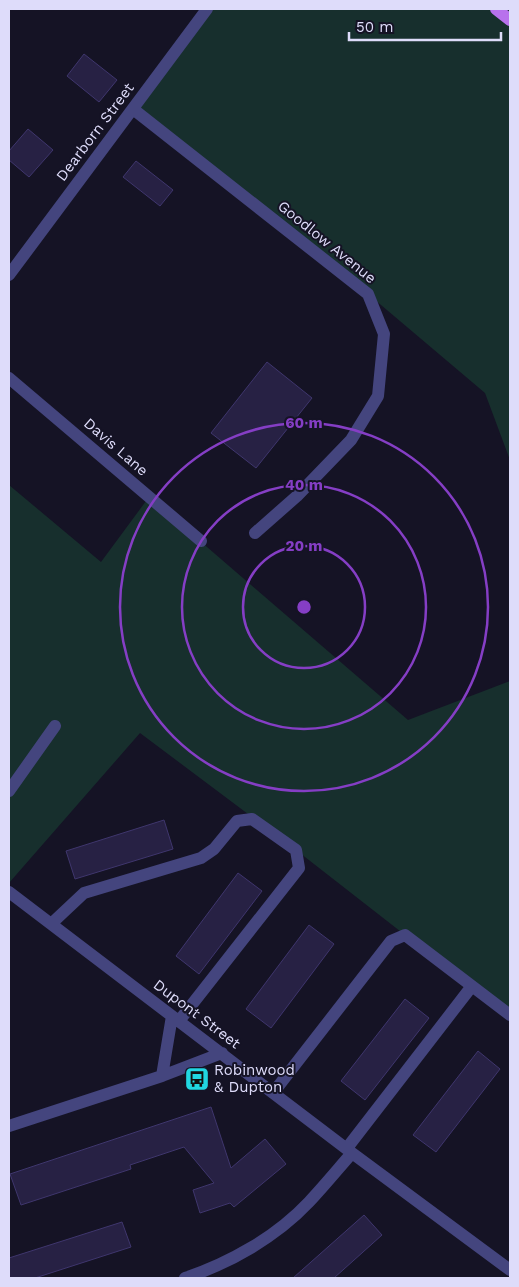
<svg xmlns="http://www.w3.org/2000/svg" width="519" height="1287" viewBox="0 0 519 1287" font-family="'Work Sans',sans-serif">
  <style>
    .green { fill: #172f2d }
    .building { fill: #272144; stroke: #3f366d }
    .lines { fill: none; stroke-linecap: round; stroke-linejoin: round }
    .minor { stroke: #44457e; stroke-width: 12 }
    .major { stroke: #b871ec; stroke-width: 12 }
    .ring { fill: none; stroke: #853ec5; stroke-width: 2.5 }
    .labels { text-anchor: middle; stroke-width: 4; stroke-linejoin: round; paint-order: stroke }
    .street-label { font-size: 15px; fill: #dedcfa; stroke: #151325 }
    .poi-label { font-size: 15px; fill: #dedcfa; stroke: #151325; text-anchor: start }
    .centre { fill: #853ec5; stroke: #151325; stroke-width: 2.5 }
    .ring-label { font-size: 15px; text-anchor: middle; font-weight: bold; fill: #853ec5; stroke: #151325; stroke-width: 4; stroke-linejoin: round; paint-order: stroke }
  </style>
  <rect width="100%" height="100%" fill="#151325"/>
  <path class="green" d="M 207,9 L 510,9 L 510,460 L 485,393 L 368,294 L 133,109 Z
    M 9,485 L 101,562 L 149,497 L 408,720 L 510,681 L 510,1015 L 405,935 L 296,850 L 140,733 L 9,883 Z"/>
  <path class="building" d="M 84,54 L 117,80 L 99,102 L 67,76 Z
    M 28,129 L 53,150 L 29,177 L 9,160 L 9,151 Z
    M 136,161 L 173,190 L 160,206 L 123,177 Z
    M 267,362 L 312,398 L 256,468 L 211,433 Z
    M 164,820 L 173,849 L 75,879 L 66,851 Z
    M 238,873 L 262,891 L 199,974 L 176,956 Z
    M 309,925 L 334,944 L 271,1028 L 246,1009 Z
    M 405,999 L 429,1018 L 365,1100 L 341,1081 Z
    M 478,1051 L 500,1069 L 436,1152 L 413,1135 Z
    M 211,1107 L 231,1168 L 265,1139 L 286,1164 L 234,1207 L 230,1203 L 200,1213 L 193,1190 L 214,1183 L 184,1147 L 130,1165 L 131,1169 L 21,1205 L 10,1174 Z
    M 364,1215 L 382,1235 L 334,1278 L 293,1278 Z
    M 122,1222 L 131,1247 L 35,1278 L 9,1278 L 9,1258 Z"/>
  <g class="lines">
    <path class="minor" d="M 133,109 L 368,294 L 384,334 L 378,396 L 351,440 L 297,496 L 255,533
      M 9,275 L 207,9
      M 9,378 L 201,541
      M 9,791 L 55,726
      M 9,892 L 352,1153 L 510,1270
      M 51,924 L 84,893 L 201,858 L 214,849 L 237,821 L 252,819 L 296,850 L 299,868 L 179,1021
      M 162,1076 L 172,1016
      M 273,1093 L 391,941 L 405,935 L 510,1015
      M 9,1126 L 162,1076 L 222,1053
      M 347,1148 L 472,986
      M 185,1278 C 230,1263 276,1237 309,1202 C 324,1186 338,1169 352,1153"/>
    <path class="major" d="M 496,9 L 510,20"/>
  </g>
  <g class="ring">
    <circle cx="304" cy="607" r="61"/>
    <circle cx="304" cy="607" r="122"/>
    <circle cx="304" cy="607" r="184"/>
  </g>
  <defs>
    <symbol id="bus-square" viewBox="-11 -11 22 22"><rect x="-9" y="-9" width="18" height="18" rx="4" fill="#21d7e1" stroke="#151325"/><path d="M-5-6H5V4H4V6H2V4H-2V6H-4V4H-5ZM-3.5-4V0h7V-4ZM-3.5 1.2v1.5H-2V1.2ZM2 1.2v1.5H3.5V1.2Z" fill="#111"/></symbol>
  </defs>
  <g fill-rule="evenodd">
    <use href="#bus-square" x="183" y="1065" width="28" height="28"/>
  </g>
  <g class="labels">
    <g class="street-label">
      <text transform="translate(95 132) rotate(-53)" y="5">Dearborn Street</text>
      <text transform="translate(327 242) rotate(39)" y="5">Goodlow Avenue</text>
      <text transform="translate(116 447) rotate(41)" y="5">Davis Lane</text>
      <text transform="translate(197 1014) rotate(37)" y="5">Dupont Street</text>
    </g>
    <g class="poi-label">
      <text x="214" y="1075">Robinwood<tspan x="214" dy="17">&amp; Dupton</tspan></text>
    </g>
  </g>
  <circle cx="304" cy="607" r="8" class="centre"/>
  <g class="ring-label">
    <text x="304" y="428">60 m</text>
    <text x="304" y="490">40 m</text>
    <text x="304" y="551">20 m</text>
  </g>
  <rect width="519" height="1287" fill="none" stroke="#dedcfa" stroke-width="20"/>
  <path d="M349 32v8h152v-8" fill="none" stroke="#dedcfa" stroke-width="2.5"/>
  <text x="356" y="32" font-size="15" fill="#dedcfa" stroke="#151325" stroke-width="4" paint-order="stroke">50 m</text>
</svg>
